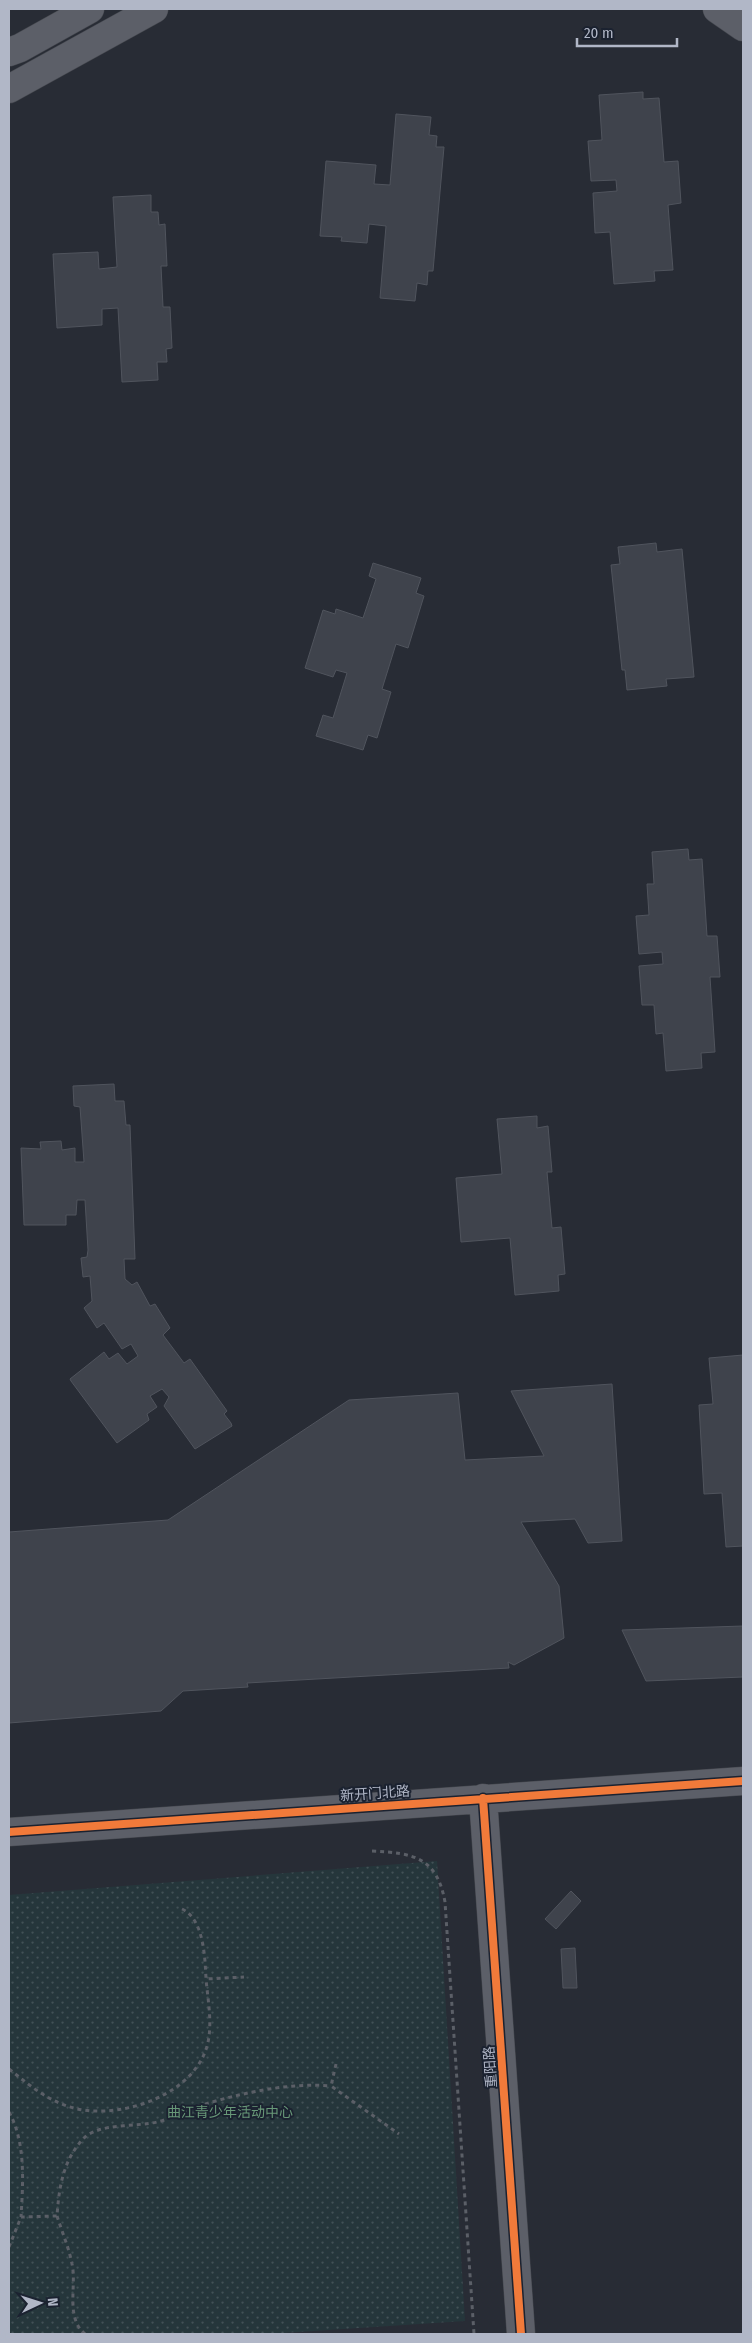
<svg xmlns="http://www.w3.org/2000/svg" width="752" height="2343" viewBox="0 0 752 2343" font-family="'Fira Sans Condensed','Noto Sans SC',sans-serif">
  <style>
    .park { fill: url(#park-dots) }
    .building { fill: #3f434c; stroke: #50545d }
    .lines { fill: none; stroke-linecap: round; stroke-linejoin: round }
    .secondary-casing { stroke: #44474e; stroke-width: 29 }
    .path { stroke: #5b5f67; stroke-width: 3; stroke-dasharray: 4 4; stroke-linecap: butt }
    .secondary { stroke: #5c5f68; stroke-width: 28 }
    .cycleway-casing { stroke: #1b2230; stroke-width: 11 }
    .cycleway { stroke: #f17a3a; stroke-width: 8 }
    .labels { text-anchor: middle; stroke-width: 4; stroke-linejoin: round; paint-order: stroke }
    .street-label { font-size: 14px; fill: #b1b7c7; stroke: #1b2230 }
    .park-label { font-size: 14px; fill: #689878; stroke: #1b2230 }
  </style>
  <defs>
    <pattern id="park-dots" width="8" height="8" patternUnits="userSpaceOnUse" patternTransform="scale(1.25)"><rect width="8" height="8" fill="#25363b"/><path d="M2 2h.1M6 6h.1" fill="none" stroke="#425156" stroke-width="1.8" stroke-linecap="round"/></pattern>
  </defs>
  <rect width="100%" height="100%" fill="#282c35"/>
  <path class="park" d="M 437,1861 L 465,2321 L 268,2334 L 9,2334 L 9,1895 Z"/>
  <path class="building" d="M 643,92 L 643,99 L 659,98 L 664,162 L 678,161 L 681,203 L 668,205 L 673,270 L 654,271 L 655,281 L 614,284 L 610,232 L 595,233 L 593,193 L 617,191 L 616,180 L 591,181 L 588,141 L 602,140 L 599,95 Z
    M 396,114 L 431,117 L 429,135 L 437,136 L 436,147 L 444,147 L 433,271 L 428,271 L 427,285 L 417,283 L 415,301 L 380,298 L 386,226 L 369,224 L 367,243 L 341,241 L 342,237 L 320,236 L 326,161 L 376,165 L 374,184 L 390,185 Z
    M 151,195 L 151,212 L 158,212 L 159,225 L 165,224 L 167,266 L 161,266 L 163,307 L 170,307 L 172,348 L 166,349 L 167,362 L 157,362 L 158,380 L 122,382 L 118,308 L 102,309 L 102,325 L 57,328 L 53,254 L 98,252 L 99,269 L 117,267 L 113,197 Z
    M 656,543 L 657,552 L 682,549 L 694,677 L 666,679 L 667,686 L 627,690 L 625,670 L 622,670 L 611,565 L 620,564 L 618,547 Z
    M 373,563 L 421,578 L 416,593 L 424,596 L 408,648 L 396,644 L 382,689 L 391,692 L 377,738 L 368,735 L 363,750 L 316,736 L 323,715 L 333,718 L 347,673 L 336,670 L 333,677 L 305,668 L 323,610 L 335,614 L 336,609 L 363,618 L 376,579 L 369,576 Z
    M 688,849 L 689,860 L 702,859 L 707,936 L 717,936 L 720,977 L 710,977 L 715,1052 L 701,1053 L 702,1068 L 666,1071 L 663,1033 L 656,1034 L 654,1005 L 642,1005 L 639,966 L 663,964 L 662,952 L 639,954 L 636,916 L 649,915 L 647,884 L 654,884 L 652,852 Z
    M 114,1084 L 115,1101 L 124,1101 L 126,1125 L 130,1125 L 135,1259 L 124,1259 L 125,1279 L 132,1285 L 137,1282 L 150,1306 L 155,1304 L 170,1328 L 163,1335 L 184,1363 L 190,1359 L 227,1411 L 224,1414 L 231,1423 L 232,1426 L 195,1449 L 164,1406 L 169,1397 L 162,1389 L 150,1396 L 157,1407 L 147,1414 L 149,1420 L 117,1443 L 71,1381 L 70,1379 L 104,1352 L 109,1359 L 118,1353 L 127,1364 L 138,1356 L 131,1344 L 122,1349 L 104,1323 L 97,1328 L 84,1308 L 92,1301 L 90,1276 L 83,1277 L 81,1258 L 87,1257 L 88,1250 L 85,1200 L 77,1200 L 76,1215 L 66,1215 L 66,1225 L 24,1225 L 21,1148 L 41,1149 L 40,1142 L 61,1141 L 62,1150 L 75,1148 L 75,1162 L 84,1162 L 80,1107 L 74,1106 L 73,1086 Z
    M 537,1116 L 537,1128 L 548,1126 L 552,1172 L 547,1172 L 552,1228 L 561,1227 L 565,1274 L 558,1275 L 559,1291 L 515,1295 L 510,1238 L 461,1242 L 456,1178 L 502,1174 L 497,1119 Z
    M 743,1355 L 743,1546 L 726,1547 L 722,1493 L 704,1494 L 699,1405 L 713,1404 L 709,1358 Z
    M 612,1384 L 622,1541 L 588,1543 L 575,1519 L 521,1522 L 559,1586 L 564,1638 L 514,1665 L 508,1662 L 509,1668 L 247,1683 L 248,1687 L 183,1691 L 161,1711 L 9,1723 L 9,1532 L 168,1520 L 349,1400 L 458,1393 L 465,1460 L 544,1456 L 511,1391 Z
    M 743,1626 L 743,1677 L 646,1681 L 622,1630 Z
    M 571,1891 L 581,1901 L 556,1929 L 545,1919 Z
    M 575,1948 L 577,1988 L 563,1988 L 561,1949 Z"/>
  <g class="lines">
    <defs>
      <path id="secondary" d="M 717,9 L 743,27
        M 9,52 L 20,48 L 90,9
        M 9,89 L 154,9
        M 483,1798 L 521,2334
        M 9,1832 L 743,1781"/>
    </defs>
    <use href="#secondary" class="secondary-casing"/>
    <path class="path" d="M 372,1851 C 413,1853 437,1857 445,1902 L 474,2334
      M 182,1909 C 204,1919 205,1958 206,1979 L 244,1977
      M 336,2064 L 331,2086 L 399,2134
      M 9,2069 C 28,2084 44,2098 67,2106 C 112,2122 187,2099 205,2052 C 214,2030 208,2002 206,1979
      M 9,2112 C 26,2143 23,2182 21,2217
      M 57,2216 C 62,2232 69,2248 72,2264 C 77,2285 65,2318 85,2334
      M 9,2247 L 21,2217 L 57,2216 C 59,2187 63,2160 84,2138 C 99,2123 137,2127 157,2122 C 168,2120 178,2113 189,2109 C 233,2095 285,2082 331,2086"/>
    <use href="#secondary" class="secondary"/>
    <defs>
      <path id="cycleway" d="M 483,1798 L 521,2334
        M 9,1832 L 743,1781"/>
    </defs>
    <use href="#cycleway" class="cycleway-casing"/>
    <use href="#cycleway" class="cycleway"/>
  </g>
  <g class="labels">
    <g class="street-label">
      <text transform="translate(375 1793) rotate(-4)" y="5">新开门北路</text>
      <text transform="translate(490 2067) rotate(-94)" y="5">重阳路</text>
    </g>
    <g class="park-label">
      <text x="230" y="2117">曲江青少年活动中心</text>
    </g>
  </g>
  <rect width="752" height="2343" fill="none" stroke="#b1b7c7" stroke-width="20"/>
  <g transform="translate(40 2303) rotate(86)" stroke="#1b2230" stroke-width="4" paint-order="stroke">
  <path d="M0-4L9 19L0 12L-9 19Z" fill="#b1b7c7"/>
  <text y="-8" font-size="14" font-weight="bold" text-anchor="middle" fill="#b1b7c7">N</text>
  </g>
  <path d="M577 38v8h100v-8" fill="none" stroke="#b1b7c7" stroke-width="2.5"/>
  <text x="584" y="38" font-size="15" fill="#b1b7c7" stroke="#1b2230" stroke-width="4" paint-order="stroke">20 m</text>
</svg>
